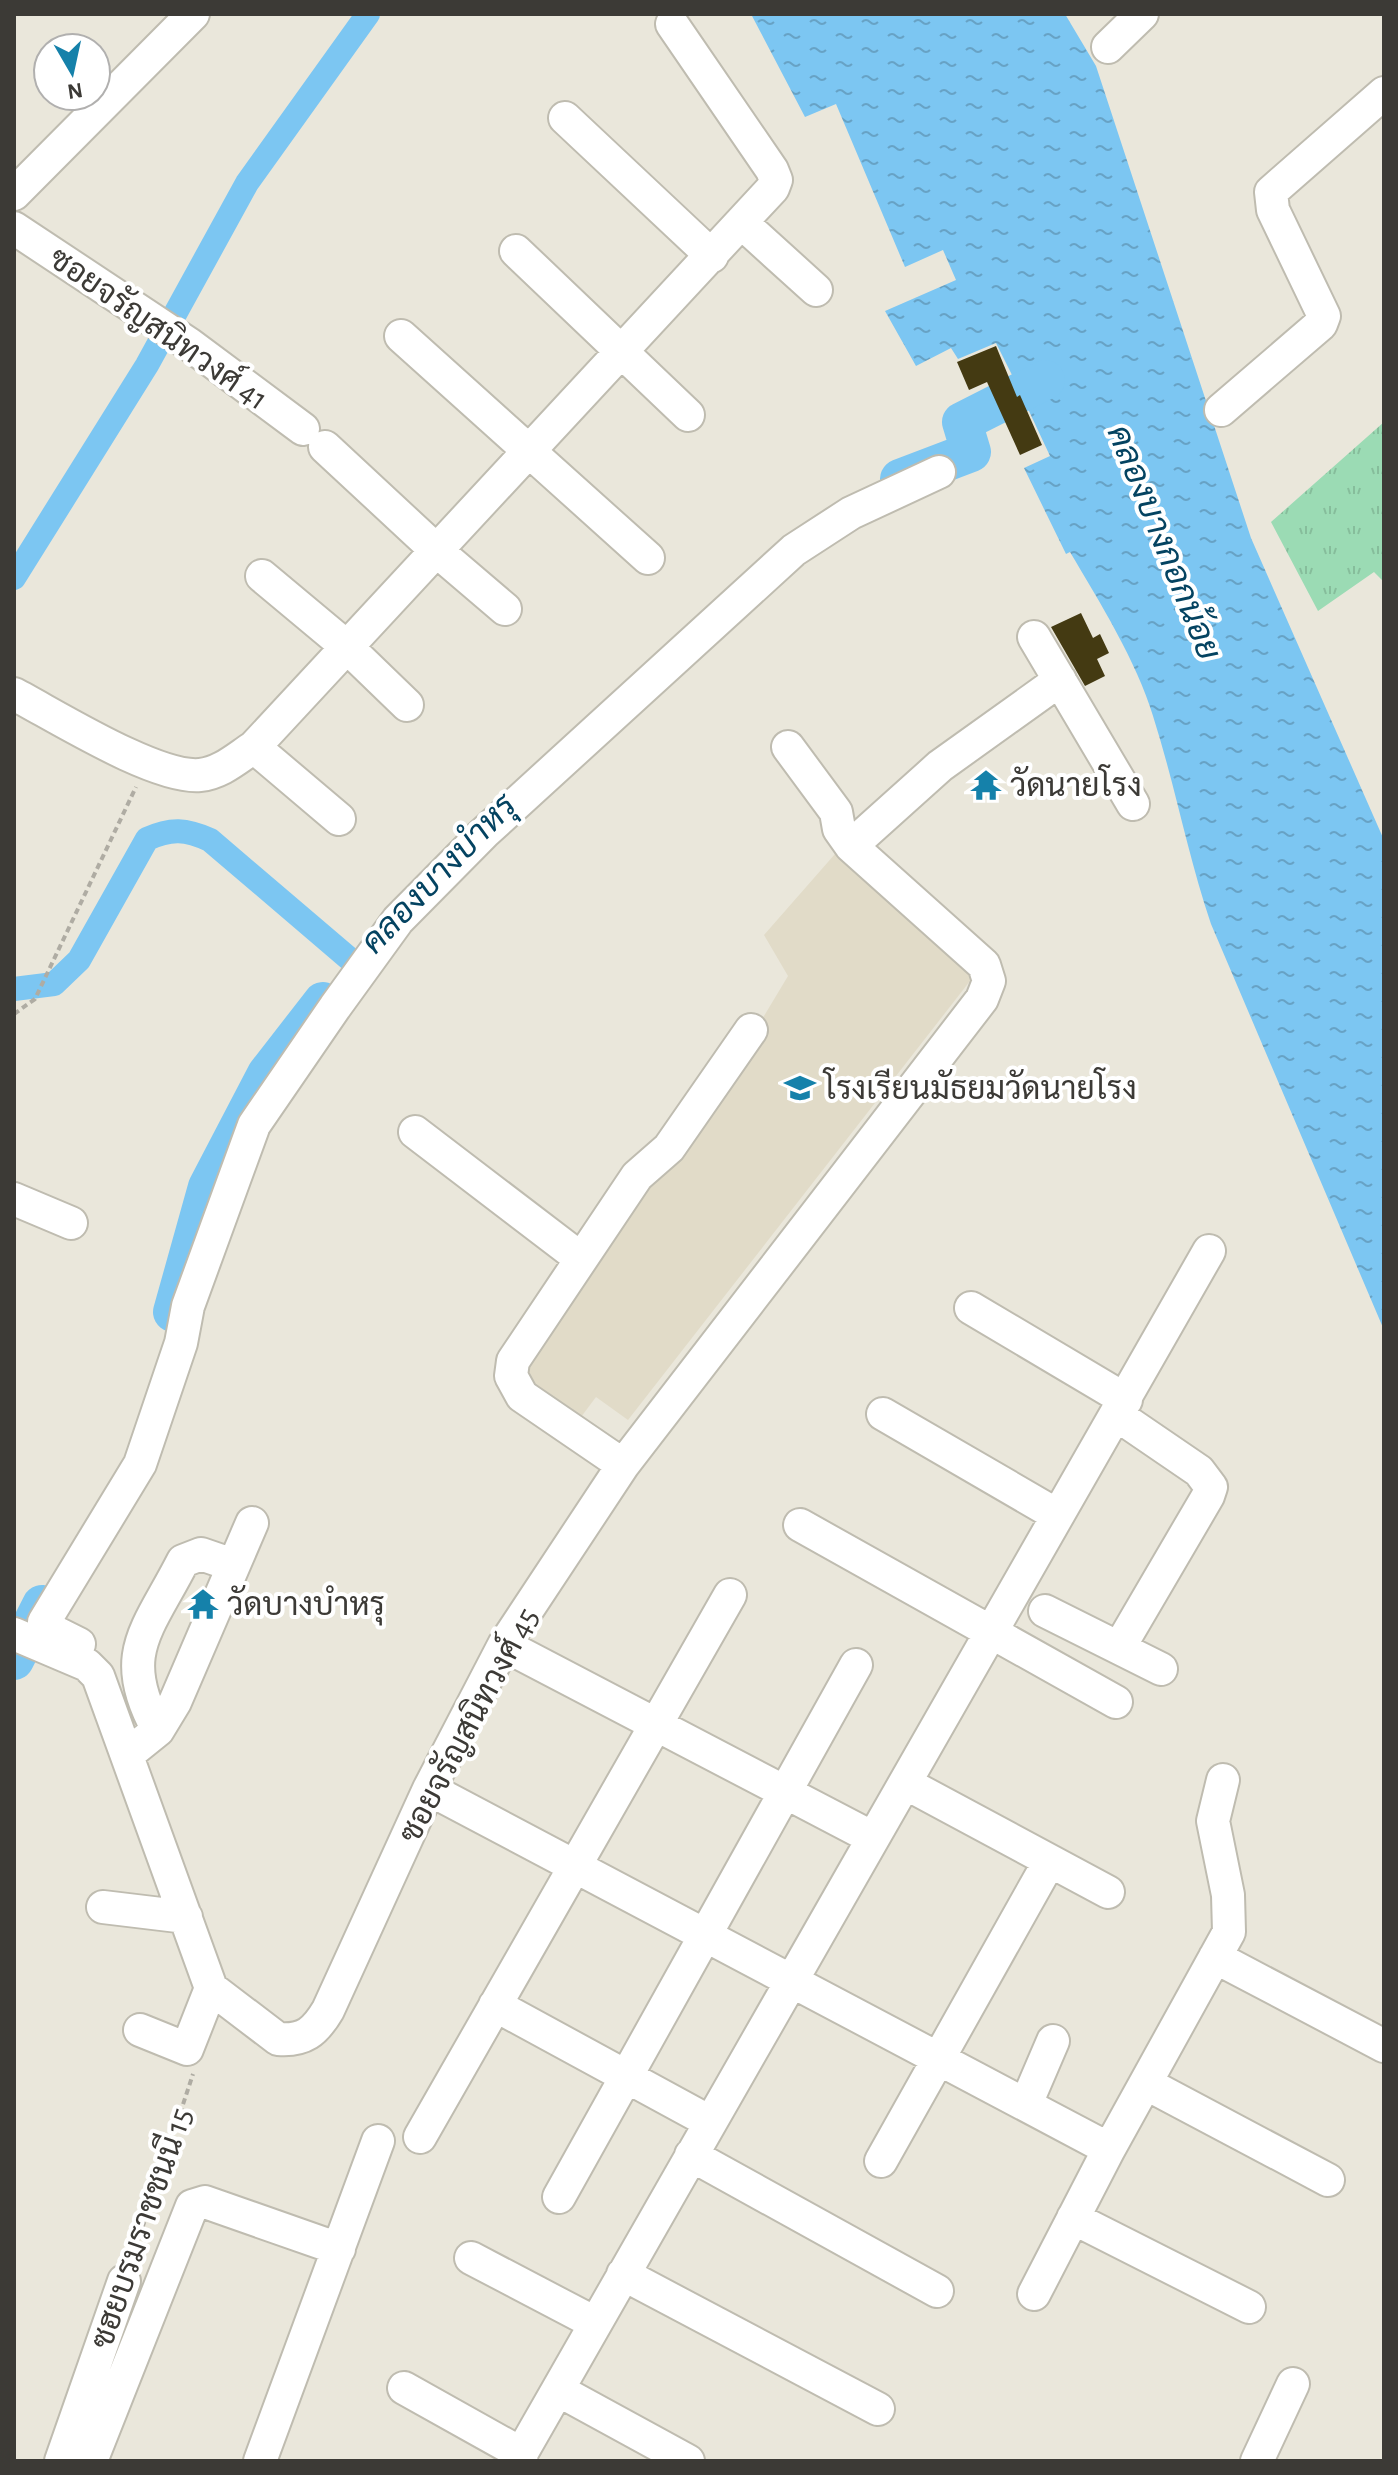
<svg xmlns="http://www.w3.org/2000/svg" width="1398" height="2475" viewBox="0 0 1398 2475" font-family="'Alegreya Sans',Sarabun,sans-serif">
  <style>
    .built { fill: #e1dbc8 }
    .grass { fill: url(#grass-tufts) }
    .water { fill: url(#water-ripples) }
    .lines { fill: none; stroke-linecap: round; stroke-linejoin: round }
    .canal { stroke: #7cc6f2; stroke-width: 24 }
    .river { stroke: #7cc6f2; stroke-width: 40 }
    .building { fill: #443a12 }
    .minor-casing { stroke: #bfbcb0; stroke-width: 36 }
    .path { stroke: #afaca3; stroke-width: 4; stroke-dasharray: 6 4; stroke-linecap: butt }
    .minor { stroke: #fff; stroke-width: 32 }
    .labels { text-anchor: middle; stroke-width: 8; stroke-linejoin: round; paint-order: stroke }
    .street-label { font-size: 32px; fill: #3c3a36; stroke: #fff }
    .poi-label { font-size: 32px; fill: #3c3a36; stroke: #fff; text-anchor: start }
    .water-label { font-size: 34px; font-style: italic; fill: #044361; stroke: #fff }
  </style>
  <defs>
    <pattern id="grass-tufts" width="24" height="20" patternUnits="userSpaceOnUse" patternTransform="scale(2)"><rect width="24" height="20" fill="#9bdbb4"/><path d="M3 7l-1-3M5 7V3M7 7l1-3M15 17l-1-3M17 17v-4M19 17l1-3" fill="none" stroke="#86bd9b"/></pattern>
    <pattern id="water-ripples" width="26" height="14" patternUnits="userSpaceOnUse" patternTransform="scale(2)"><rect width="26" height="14" fill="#7cc6f2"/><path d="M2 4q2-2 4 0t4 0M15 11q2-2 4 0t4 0" fill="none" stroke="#67a2c5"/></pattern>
  </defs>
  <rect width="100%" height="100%" fill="#eae7db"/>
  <path class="built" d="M 835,854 L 977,972 L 628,1420 L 596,1397 L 575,1425 L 520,1385 L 517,1365 L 755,1031 L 788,976 L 764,935 Z"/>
  <path class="grass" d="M 1384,422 L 1384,582 L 1374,572 L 1318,611 L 1271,522 Z"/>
  <path class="water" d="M 751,14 L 1065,14 L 1096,66 L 1251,538 L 1384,840 L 1384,1330 L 1211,924 C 1188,856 1175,785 1153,716 C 1137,662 1099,601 1070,552 L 1066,554 L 1024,468 L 1050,456 L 1021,394 L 1013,398 L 1002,380 L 1012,375 L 996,343 L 958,359 L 951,348 L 916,366 L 885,311 L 956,280 L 943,250 L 905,267 L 836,104 L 805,117 Z"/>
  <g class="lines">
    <path class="canal" d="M 14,578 L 147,365 L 247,183 L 368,14
      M 14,989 L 54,984 L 79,960 L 147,839 C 171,828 186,829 210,840 L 353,962"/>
    <path class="river" d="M 900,479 L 971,452 L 962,422 L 1045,380
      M 173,1312 L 208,1187 L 267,1074 L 323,1002
      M 14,1660 L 42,1605"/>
  </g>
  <path class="building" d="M 996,346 L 1017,397 L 1020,395 L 1042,445 L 1020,455 L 987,382 L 969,390 L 957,362 Z
    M 1081,613 L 1093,638 L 1100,634 L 1109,653 L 1097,659 L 1105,676 L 1085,686 L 1051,627 Z"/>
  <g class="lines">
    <defs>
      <path id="minor" d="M 1108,47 L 1142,14
        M 565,118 L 712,256
        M 14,194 L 193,14
        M 742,223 L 816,290
        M 14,228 L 189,344 L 303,429
        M 516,251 L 688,415
        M 401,336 L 648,558
        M 1221,410 L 1321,324 L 1324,316 L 1273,210 L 1271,192 L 1384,93
        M 325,447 L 437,551 L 505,609
        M 262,576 L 347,647 L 407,705
        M 1034,637 L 1133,804
        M 14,694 C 56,716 156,779 200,775 C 221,773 237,758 254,747 L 773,188 L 776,180 L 772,170 L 672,24
        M 254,747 L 339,819
        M 788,747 L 836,812 L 839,829 L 851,846
        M 415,1132 L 580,1258
        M 14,1199 L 71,1223
        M 971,1308 L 1126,1400
        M 883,1414 L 1057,1515
        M 623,1465 L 522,1396 L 511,1376 L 513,1361 L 637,1176 L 669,1148 L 751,1030
        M 800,1525 L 1116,1702
        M 1045,1611 L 1119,1648 L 1208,1496 L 1211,1487 L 1199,1471 L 1117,1415
        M 14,1634 L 87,1665 L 98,1676 L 211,1988 L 278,2039 C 304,2041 315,2032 328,2010 L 429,1789 L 504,1645 L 623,1465 L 982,999 L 989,981 L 984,965 L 851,846 L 940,766 L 1060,680
        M 79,1644 L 45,1627 L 44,1622 L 140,1464 L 181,1343 L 188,1306 L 254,1125 L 335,1007 L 398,920 L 484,833 L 794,550 L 851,513 L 939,472
        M 504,1645 L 873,1838
        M 1119,1648 L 1161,1669
        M 158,1730 C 116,1654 148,1630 183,1561 L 201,1554 L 233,1565
        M 127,1755 L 158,1730 L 175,1702 L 252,1523
        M 905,1783 L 1108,1892
        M 429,1789 L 1109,2149
        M 103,1907 L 186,1917
        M 1215,1957 L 1384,2046
        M 495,2005 L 710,2122
        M 140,2030 L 187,2049 L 211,1988
        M 1147,2084 L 1328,2180
        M 1026,2104 L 1053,2041
        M 420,2137 L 730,1595
        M 691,2155 L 937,2291
        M 881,2161 L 1049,1862
        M 559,2197 L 856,1665
        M 1073,2218 L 1249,2307
        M 471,2258 L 595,2323
        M 623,2274 L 878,2409
        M 1034,2294 L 1109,2149 L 1229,1932 L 1228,1895 L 1213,1821 L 1223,1780
        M 404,2388 L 522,2454
        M 558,2390 L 688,2461
        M 61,2461 L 124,2281
        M 91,2461 L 192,2206 L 205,2202 L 339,2249
        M 260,2461 L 378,2141
        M 517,2461 L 1209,1251
        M 1257,2461 L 1293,2384"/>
    </defs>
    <use href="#minor" class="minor-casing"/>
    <path class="path" d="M 14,1014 L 35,999 L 136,787
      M 133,2256 L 193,2074"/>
    <use href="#minor" class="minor"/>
  </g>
  <defs>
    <symbol id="temple-bare" viewBox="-9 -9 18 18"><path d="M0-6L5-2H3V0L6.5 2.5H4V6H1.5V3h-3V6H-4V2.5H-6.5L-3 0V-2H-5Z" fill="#1581aa" stroke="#fff" stroke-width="2.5" paint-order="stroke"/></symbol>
    <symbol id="school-bare" viewBox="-9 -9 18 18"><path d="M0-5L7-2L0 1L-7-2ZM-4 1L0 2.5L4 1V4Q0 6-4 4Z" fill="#1581aa" stroke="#fff" stroke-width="2.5" paint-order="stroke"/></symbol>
  </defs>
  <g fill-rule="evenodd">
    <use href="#temple-bare" x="964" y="763" width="44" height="44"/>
    <use href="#school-bare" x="778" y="1066" width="44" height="44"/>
    <use href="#temple-bare" x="181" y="1582" width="44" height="44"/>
  </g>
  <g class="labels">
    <g class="street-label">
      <text transform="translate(159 328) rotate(35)" y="11">ซอยจรัญสนิทวงศ์ 41</text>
      <text transform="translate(468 1725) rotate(-62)" y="11">ซอยจรัญสนิทวงศ์ 45</text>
      <text transform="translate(141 2228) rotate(-71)" y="11">ซฮยบรมราชชนนี 15</text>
    </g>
    <g class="poi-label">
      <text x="1010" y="796">วัดนายโรง</text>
      <text x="824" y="1099">โรงเรียนมัธยมวัดนายโรง</text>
      <text x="227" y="1615">วัดบางบำหรุ</text>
    </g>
    <g class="water-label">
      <text transform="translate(1165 542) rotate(68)" y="12">คลองบางกอกน้อย</text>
      <text transform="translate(438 873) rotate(-46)" y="12">คลองบางบำหรุ</text>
    </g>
  </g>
  <rect width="1398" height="2475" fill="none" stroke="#3c3a36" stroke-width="32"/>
  <g transform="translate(72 72) rotate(171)"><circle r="38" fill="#ffffff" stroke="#b1b0af" stroke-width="2"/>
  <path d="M0-6L14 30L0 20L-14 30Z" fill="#1581aa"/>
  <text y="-12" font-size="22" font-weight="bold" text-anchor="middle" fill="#3c3a36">N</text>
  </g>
</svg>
